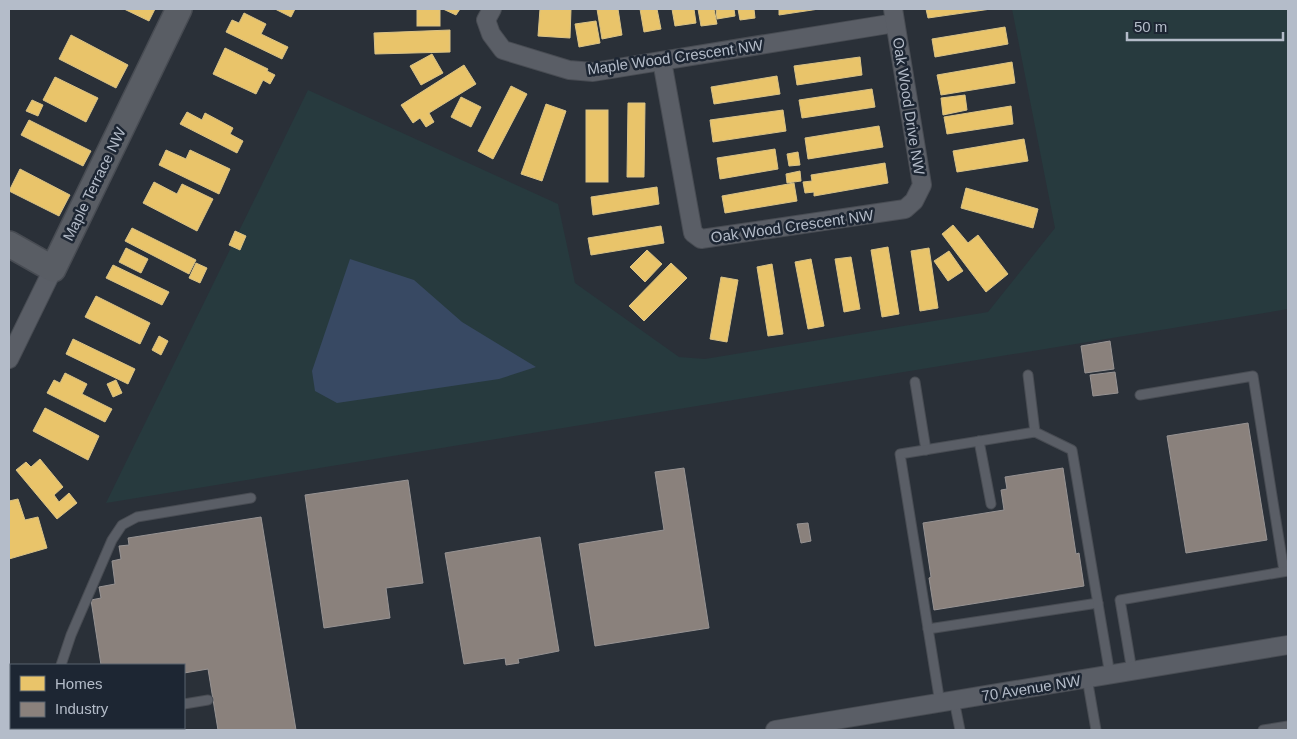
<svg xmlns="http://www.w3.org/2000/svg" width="1297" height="739" font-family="Arial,sans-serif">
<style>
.green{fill:#273a3e}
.water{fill:#384963}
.homes{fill:#e9c46a;stroke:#d9c286}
.industry{fill:#8a817c;stroke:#979393}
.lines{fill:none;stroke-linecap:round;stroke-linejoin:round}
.lane-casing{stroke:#484c53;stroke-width:11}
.street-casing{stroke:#484c53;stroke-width:20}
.secondary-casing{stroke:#484c53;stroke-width:28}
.lane{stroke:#5a5e66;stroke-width:9}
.street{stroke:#5a5e66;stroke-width:18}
.secondary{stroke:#595d64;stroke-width:25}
.labels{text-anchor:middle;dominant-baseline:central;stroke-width:5;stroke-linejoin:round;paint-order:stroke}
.street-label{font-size:15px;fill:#b4bcc9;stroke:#1d2633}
</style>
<rect width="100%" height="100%" fill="#2a3038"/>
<polygon class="green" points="1012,9 1288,9 1288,309 106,503 308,90 558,204 575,283 679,357 705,359 988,312 1055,228"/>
<polygon class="water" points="350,259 414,280 462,322 536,367 499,379 337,403 315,391 312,371"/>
<g class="homes">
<polygon points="124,9 155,9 149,21"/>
<polygon points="275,9 295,9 291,17"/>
<rect x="417" y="9" width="23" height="17"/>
<polygon points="443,9 460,9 456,15"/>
<polygon points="540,9 571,9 570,38 538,36"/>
<polygon points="597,9 618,9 622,35 602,39"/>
<polygon points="640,9 657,9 661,29 644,32"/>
<polygon points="672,9 694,9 696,23 675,26"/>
<polygon points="698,9 714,9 717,24 701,26"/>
<polygon points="716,9 734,9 735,16 717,19"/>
<polygon points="738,9 754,9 755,18 740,20"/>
<polygon points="779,9 819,9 779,15"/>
<polygon points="926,9 991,9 928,18"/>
<polygon points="244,13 266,24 261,34 288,47 282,59 226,32 232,20 239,23"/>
<polygon points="596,21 600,43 579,47 575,24"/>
<polygon points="1005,27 1008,44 935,57 932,39"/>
<polygon points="450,30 450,52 375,54 374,33"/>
<polygon points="71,35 128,65 116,88 59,59"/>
<polygon points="225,48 268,69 267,71 275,75 270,84 263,80 256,94 213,74"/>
<polygon points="432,54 443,73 421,85 410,66"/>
<polygon points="860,57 862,75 797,85 794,66"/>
<polygon points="1012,62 1015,83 941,95 937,75"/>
<polygon points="464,65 476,84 429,113 434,122 426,127 420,118 413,123 401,105"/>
<polygon points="777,76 780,94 714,104 711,87"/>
<polygon points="55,77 98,98 86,122 43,100"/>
<polygon points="511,86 527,94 493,159 478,151"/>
<polygon points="872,89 875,107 802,118 799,100"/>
<polygon points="965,95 967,110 943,115 941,98"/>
<polygon points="461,97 481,107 471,127 451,117"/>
<polygon points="32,100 43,105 38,116 26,111"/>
<polygon points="628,103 645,103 644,177 627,177"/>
<polygon points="546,104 566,111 542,181 521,174"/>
<polygon points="1011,106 1013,124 947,134 944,117"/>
<rect x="586" y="110" width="22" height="72"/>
<polygon points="783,110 786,131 713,142 710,120"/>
<polygon points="187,112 202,120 205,113 233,128 230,134 243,141 237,153 180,124"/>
<polygon points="29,120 91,151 83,166 21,135"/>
<polygon points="879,126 883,147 808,159 805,138"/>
<polygon points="1024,139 1028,161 957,172 953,151"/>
<polygon points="775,149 778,169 720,179 717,158"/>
<polygon points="166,150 186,159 190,150 230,169 219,194 159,165"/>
<polygon points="798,152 800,165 789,166 787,154"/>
<polygon points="885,163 888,183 814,196 814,192 805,193 803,182 812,181 811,175"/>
<polygon points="20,169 70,195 59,216 9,191"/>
<polygon points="800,171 801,181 787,183 786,174"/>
<polygon points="154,182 177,194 182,184 213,199 197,231 143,203"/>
<polygon points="794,183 797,201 725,213 722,196"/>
<polygon points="657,187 659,204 593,215 591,197"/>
<polygon points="966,188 1038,209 1033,228 961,208"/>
<polygon points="953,225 968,243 978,235 1008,274 986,292 942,234"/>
<polygon points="661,226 664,243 591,255 588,238"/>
<polygon points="132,228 196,260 189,274 125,241"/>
<polygon points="235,231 246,236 240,250 229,245"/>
<polygon points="888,247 899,314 882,317 871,250"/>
<polygon points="126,248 148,259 141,273 119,262"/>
<polygon points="929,248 938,308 920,311 911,251"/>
<polygon points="647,250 662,264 645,282 630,267"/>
<polygon points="949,251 963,271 948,281 934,261"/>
<polygon points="851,257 860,309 844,312 835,259"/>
<polygon points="811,259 824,326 808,329 795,262"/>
<polygon points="196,263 207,268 200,283 189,278"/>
<polygon points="671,263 687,278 644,321 629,306"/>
<polygon points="772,264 783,334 768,336 757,267"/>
<polygon points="113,265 169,292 162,305 106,278"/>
<polygon points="721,277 738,280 727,342 710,339"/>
<polygon points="96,296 150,323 140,344 85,317"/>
<polygon points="159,336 168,341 161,355 152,350"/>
<polygon points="73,339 135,369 128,384 66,354"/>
<polygon points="65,373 87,384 82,394 112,409 105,422 47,393 54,380 60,383"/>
<polygon points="116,380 122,393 113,397 107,384"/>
<polygon points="45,408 99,436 88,460 33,431"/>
<polygon points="40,459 63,487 54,495 59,502 69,493 77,503 57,519 16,470 26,462 31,467"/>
<polygon points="18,499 25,520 38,517 47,548 9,559 9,501"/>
</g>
<g class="industry">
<polygon points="1110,341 1114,369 1085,373 1081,346"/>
<polygon points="1115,372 1118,393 1093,396 1090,375"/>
<polygon points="1248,423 1267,540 1186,553 1167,436"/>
<polygon points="684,468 709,628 595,646 579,544 664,530 655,472"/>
<polygon points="1063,468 1076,554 1079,553 1084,586 934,610 929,578 931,577 923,523 1004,510 1001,490 1007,489 1005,477"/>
<polygon points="408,480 423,583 386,588 390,618 324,628 305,495"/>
<polygon points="261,517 296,730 218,730 208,669 184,673 184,665 101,665 91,600 101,598 99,587 115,584 112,561 121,559 119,546 129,545 128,538"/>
<polygon points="808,523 811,541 801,543 797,524"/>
<polygon points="540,537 559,651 518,659 519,663 506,665 505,658 464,664 445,553"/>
</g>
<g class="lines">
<g class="lane-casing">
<g id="lane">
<polyline points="1028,375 1035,432"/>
<polyline points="915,382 926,450"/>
<polyline points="1140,395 1253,376 1284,571"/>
<polyline points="979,441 991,504"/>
<polyline points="928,629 1098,603"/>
<polyline points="61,665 71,635 112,540 122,525 137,517 251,498"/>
<polyline points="1132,671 1120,600 1288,571"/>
<polyline points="1087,678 1096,730"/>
<polyline points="954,700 960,730"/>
<polyline points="940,703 900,454 1035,432 1072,450 1110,675"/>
<polyline points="184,704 208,700"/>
<polyline points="131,728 131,730"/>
<polyline points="40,730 41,728"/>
<polyline points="1263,730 1288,726"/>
</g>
</g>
<g class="street-casing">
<g id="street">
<polyline points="492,9 486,20 491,34 503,50 569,70 593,72 895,23"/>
<polyline points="662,61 693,233 701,239 905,209 914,201 922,185 893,9"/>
<polyline points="9,359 53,269"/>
<polyline points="775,730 1288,645"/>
</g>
</g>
<g class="secondary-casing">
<polyline id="secondary" points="9,244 53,269 179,9"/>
</g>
<use href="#lane" class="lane"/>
<use href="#street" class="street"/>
<use href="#secondary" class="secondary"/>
</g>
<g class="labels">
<g class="street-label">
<text transform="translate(675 57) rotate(-8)">Maple Wood Crescent NW</text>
<text transform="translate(909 106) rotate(81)">Oak Wood Drive NW</text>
<text transform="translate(94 184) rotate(-64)">Maple Terrace NW</text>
<text transform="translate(792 226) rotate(-8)">Oak Wood Crescent NW</text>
<text transform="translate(1031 688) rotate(-9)">70 Avenue NW</text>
</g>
</g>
<rect width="1297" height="739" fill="none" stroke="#b4bcc9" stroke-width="20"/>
<rect x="10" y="664" width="175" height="65" fill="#1d2633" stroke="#59626f"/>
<rect x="20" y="676" width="25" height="15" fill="#e9c46a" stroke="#59626f"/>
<text x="55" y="689" font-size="15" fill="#b4bcc9">Homes</text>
<rect x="20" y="702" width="25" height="15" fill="#8a817c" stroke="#59626f"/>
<text x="55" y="714" font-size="15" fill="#b4bcc9">Industry</text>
<path d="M1127 32v8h156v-8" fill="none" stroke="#b4bcc9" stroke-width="2.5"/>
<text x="1134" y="32" font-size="15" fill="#b4bcc9" stroke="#1d2633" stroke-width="4" paint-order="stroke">50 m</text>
</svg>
